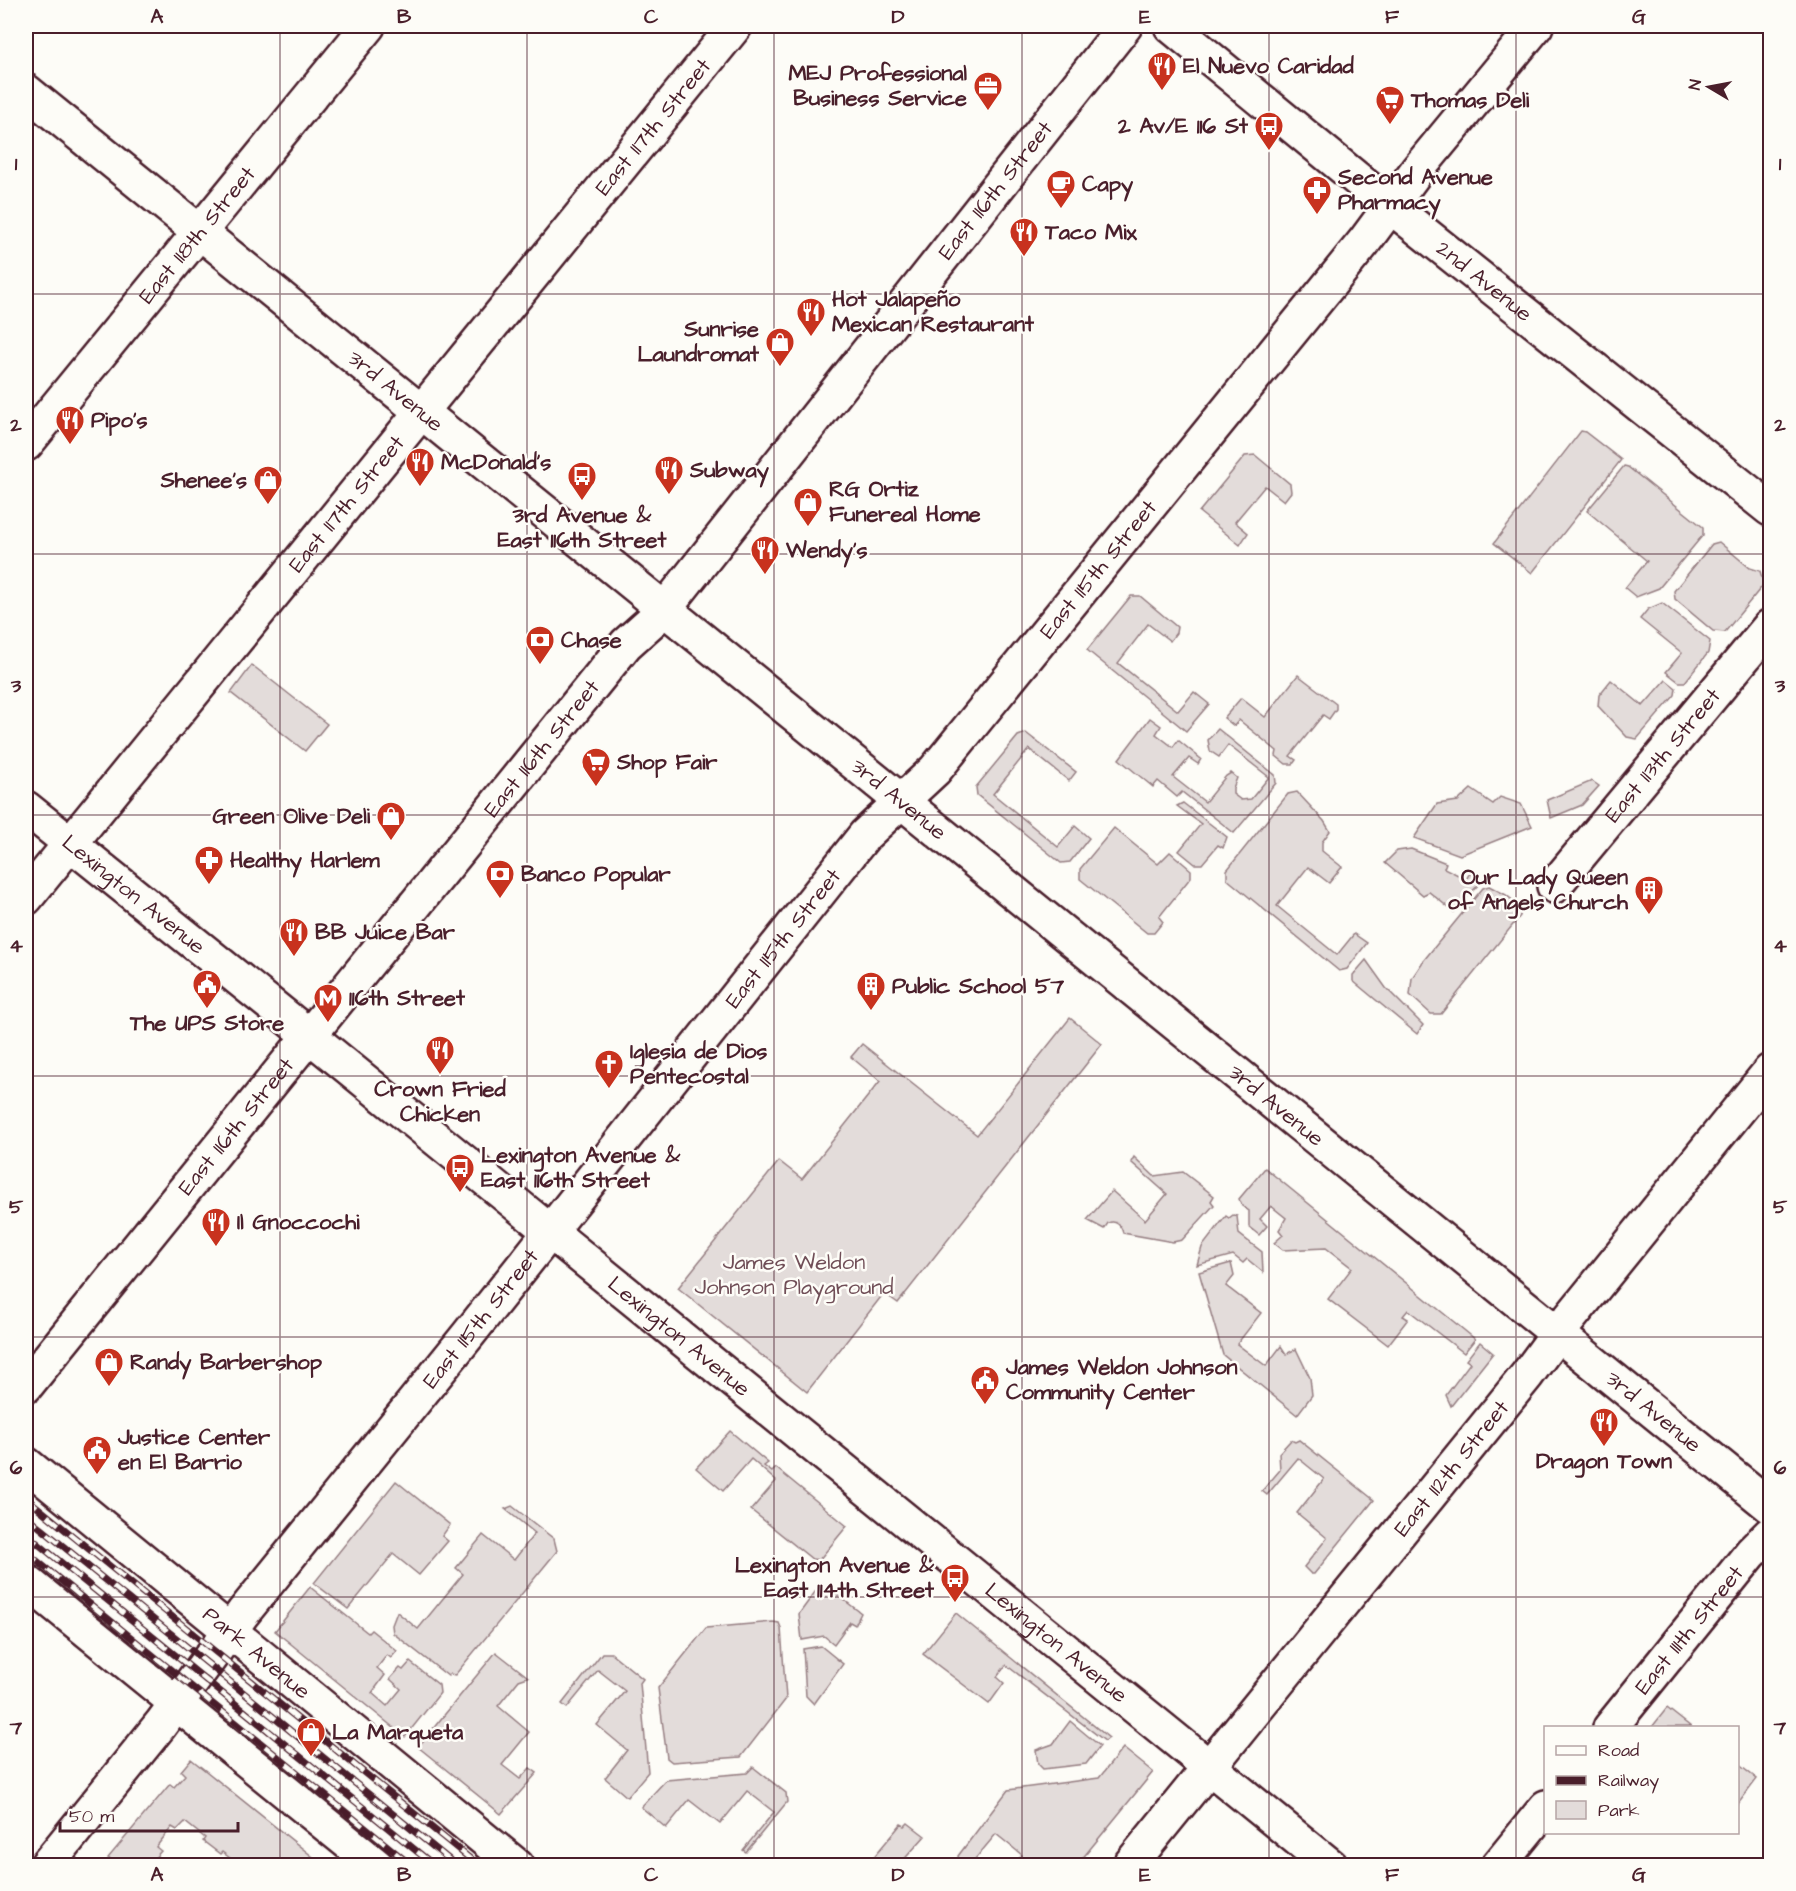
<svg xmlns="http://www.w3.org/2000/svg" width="1796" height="1891" font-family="'Architects Daughter',sans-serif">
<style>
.green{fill:#e3dcda;stroke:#967e82;stroke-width:1.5}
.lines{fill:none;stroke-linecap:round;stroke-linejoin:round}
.minor-casing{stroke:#4a1f2b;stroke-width:38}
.major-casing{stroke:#4a1f2b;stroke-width:38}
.minor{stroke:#fdfcf7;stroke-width:33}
.major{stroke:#fdfcf7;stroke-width:33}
.rail-casing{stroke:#4a1f2b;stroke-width:7}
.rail{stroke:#fdfcf7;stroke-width:4.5;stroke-dasharray:14;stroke-linecap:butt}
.grid{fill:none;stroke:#4a1f2b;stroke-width:1.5;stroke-opacity:0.55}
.labels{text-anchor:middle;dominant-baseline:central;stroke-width:5;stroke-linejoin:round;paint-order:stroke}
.poi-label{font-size:22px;font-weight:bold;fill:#4a1f2b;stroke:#fdfcf7;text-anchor:start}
.street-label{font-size:22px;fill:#4a1f2b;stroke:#fdfcf7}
.park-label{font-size:22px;fill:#704e57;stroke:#fdfcf7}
.neatline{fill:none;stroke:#4a1f2b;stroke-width:2}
.grid-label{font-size:20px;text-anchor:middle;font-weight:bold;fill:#4a1f2b}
</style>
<rect width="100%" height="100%" fill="#fdfcf7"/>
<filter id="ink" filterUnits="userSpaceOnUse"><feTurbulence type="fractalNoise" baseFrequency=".0167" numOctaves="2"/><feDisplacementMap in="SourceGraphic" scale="12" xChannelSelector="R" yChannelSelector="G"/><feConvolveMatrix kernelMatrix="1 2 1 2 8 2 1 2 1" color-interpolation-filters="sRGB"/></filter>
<g filter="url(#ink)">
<g class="green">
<polygon points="1581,431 1585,432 1621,460 1532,573 1494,543"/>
<polygon points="1255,455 1290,484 1291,492 1284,501 1265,486 1235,522 1248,533 1240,545 1199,512 1245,456"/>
<polygon points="1624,466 1628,467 1703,527 1703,535 1659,588 1636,597 1625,588 1647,561 1587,511"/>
<polygon points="1719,542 1750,568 1760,571 1764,584 1725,632 1713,631 1675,599 1674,591 1712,544"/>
<polygon points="1131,596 1140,596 1177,627 1176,633 1170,641 1148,624 1118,663 1178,711 1194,692 1209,704 1186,731 1087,650"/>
<polygon points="1662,603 1710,641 1708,653 1685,682 1679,682 1666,672 1682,653 1640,619 1648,609"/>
<polygon points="252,665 327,724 305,751 231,693"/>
<polygon points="1298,675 1336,704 1336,709 1329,719 1323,715 1290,756 1296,760 1293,764 1286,764 1276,756 1277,751 1239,720 1234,726 1224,718 1241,698 1265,717"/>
<polygon points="1611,680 1643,706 1666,680 1676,688 1675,695 1637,739 1627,737 1598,706 1599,695"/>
<polygon points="1150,718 1161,726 1156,734 1173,747 1178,740 1201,759 1198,764 1189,758 1173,777 1205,802 1226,776 1231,773 1237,778 1233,788 1233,794 1241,800 1251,799 1269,777 1228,745 1219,757 1210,751 1208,740 1218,729 1275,775 1276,783 1234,833 1182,792 1177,797 1158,781 1153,787 1119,759"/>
<polygon points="1026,733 1076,772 1069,781 1029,749 993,794 1058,847 1075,826 1089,838 1070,862 1061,863 977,795 976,787 1018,736"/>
<polygon points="1592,781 1599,786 1582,805 1551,818 1547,800"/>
<polygon points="1471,789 1493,804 1500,797 1521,804 1532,826 1460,855 1414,838 1437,804 1458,801"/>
<polygon points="1297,792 1324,821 1330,831 1322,842 1322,851 1342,867 1329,883 1308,867 1277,906 1337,955 1354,934 1367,943 1347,969 1339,971 1227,879 1227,870 1288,794"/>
<polygon points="1183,803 1227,837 1223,848 1218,845 1202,864 1195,864 1179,851 1201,824 1177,806"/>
<polygon points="1114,828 1158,864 1170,852 1191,870 1191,877 1159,917 1163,922 1154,933 1147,933 1080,879 1080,869"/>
<polygon points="1411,849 1446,863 1444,868 1466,879 1470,873 1479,878 1479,884 1454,912 1429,892 1423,895 1385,863 1397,851"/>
<polygon points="1489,886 1506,895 1520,906 1520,916 1441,1014 1431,1014 1410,995 1412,978 1424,960 1483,888"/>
<polygon points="1366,960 1386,988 1423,1025 1417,1034 1353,981 1353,975"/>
<polygon points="1070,1018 1102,1044 898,1303 884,1293 807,1392 678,1288 779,1161 802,1179 880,1081 851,1057 862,1044 977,1135"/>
<path d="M1134,1157L1154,1176L1183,1172L1214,1196L1211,1201L1214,1205L1182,1240L1173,1242L1123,1233C1121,1225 1116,1220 1108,1223L1104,1229L1087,1220L1112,1191L1145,1220L1167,1194L1131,1162Z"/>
<polygon points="1265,1168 1475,1339 1464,1353 1408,1310 1403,1316 1408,1319 1388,1345 1328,1299 1352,1268 1326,1248 1283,1250 1274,1243 1283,1235 1279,1230 1286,1218 1271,1206 1260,1219 1267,1226 1259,1235 1249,1227 1249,1211 1242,1206 1239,1199"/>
<polygon points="1233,1215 1237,1216 1239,1234 1262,1252 1263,1272 1247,1259 1243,1263 1233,1255 1197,1265 1202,1247 1226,1216 1229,1218"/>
<polygon points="1231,1263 1234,1276 1226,1286 1261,1313 1237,1344 1266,1366 1281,1346 1286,1354 1296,1349 1310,1378 1312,1395 1297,1415 1223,1355 1199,1272"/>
<polygon points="1480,1342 1493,1353 1451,1406 1446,1395 1470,1363 1466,1360"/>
<polygon points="730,1431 768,1463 764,1466 772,1472 776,1468 847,1526 819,1560 812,1559 751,1510 776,1481 751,1459 723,1491 696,1468"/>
<polygon points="1291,1440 1295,1442 1299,1440 1374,1500 1314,1574 1311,1574 1304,1567 1327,1538 1297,1513 1324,1479 1298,1458 1267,1495 1262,1491 1280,1470 1279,1453"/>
<polygon points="396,1481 450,1525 442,1536 448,1541 419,1575 393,1554 348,1609 314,1583"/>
<polygon points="512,1506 554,1539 557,1551 455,1675 450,1674 448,1676 393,1633 392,1625 397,1612 418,1629 463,1574 456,1568 483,1535 514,1560 535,1533 505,1509"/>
<polygon points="310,1587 368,1633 371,1630 397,1651 391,1658 387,1655 377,1668 385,1675 372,1693 387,1706 401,1689 390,1679 400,1668 403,1670 410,1662 439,1685 440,1693 405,1737 275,1631"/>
<polygon points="827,1587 861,1613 855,1625 850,1622 834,1644 824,1636 802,1640 799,1614 818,1588"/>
<polygon points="956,1613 1109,1738 1105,1741 1006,1665 997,1677 1004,1683 989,1704 923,1654"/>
<polygon points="773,1622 779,1623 781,1628 786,1699 741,1757 672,1762 667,1758 658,1688 706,1628"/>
<polygon points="821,1646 843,1664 814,1704 806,1696 803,1649"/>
<polygon points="496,1652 528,1677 519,1680 498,1706 529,1732 502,1765 520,1779 530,1768 537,1773 501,1814 418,1747"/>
<polygon points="602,1653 611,1653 643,1679 640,1683 648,1772 627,1797 605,1778 627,1750 597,1725 625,1691 598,1670 567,1708 562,1704"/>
<polygon points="1667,1708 1691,1727 1652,1727"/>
<polygon points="1070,1721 1100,1746 1086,1764 1043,1769 1038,1764 1036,1750 1053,1744"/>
<polygon points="1123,1748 1153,1772 1077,1865 1014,1865 1022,1855 996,1834 970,1865 960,1865 958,1856 1008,1790 1099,1778"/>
<polygon points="191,1759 323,1865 239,1865 222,1852 220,1854 203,1841 205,1838 185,1822 177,1830 172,1827 156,1847 161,1851 153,1860 159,1865 118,1865 108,1858 170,1784 174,1787 185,1775 181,1771"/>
<polygon points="1738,1764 1757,1779 1738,1804"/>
<polygon points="753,1767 786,1793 787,1802 746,1852 743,1850 774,1812 747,1791 720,1824 689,1800 666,1828 641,1807 666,1780 747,1773"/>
<polygon points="908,1823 925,1836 899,1865 867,1865 901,1824 905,1826"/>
</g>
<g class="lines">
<g class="minor-casing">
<g id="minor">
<path id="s1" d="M26,444L368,26"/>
<path id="s2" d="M1554,886L1770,626"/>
<path id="s3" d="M26,898L735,26"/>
<path id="s4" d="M26,1386L626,644L664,610L1125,26"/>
<path id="s5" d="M1610,1728L1751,1553L1770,1534"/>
<path id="s6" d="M46,1866L161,1724L243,1613L468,1335L865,835L935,770L1364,242L1418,169L1536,26"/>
<path id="s7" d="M1129,1866L1527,1375L1557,1334L1770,1071"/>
<polyline points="1498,1866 1546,1807"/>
</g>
</g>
<g class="major-casing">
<g id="major">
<path id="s8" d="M1171,26L1390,206L1770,509"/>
<path id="s9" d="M26,91L1770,1506"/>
<path id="s10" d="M26,808L275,1008L1331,1866"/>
<path id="s11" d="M26,1464L517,1866"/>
<polyline points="26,1581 377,1866"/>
</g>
</g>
<use href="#minor" class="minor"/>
<use href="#major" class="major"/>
<g class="rail-casing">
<g id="rail">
<polyline points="26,1498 479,1866"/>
<polyline points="26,1516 457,1866"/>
<polyline points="26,1534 435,1866"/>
<polyline points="26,1552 412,1866"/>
</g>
</g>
<use href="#rail" class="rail"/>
</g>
</g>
<path class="grid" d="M280,26V1866M527,26V1866M774,26V1866M1022,26V1866M1269,26V1866M1516,26V1866M26,294H1770M26,554H1770M26,815H1770M26,1076H1770M26,1337H1770M26,1597H1770"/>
<defs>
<g id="restaurant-pin" transform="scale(1.5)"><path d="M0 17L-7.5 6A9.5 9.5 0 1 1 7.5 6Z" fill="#c8321e" stroke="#fdfcf7"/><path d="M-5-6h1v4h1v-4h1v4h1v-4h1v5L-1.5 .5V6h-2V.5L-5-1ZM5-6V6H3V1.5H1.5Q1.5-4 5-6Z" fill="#fff"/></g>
<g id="office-pin" transform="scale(1.5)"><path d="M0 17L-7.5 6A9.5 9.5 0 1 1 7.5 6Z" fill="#c8321e" stroke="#fdfcf7"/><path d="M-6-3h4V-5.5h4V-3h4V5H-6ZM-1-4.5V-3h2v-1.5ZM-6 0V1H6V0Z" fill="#fff"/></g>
<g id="supermarket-pin" transform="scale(1.5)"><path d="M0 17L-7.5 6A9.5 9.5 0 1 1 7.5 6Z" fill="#c8321e" stroke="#fdfcf7"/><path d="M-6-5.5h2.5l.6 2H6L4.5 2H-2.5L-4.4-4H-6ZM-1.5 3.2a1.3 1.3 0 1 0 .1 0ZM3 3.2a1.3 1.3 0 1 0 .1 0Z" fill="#fff"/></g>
<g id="bus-pin" transform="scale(1.5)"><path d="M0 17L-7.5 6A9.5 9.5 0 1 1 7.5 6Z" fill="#c8321e" stroke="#fdfcf7"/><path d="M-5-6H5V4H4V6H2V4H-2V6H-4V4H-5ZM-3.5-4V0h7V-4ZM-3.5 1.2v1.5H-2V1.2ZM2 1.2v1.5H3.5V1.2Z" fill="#fff"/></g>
<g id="cafe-pin" transform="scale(1.5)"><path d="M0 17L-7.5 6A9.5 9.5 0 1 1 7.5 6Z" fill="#c8321e" stroke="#fdfcf7"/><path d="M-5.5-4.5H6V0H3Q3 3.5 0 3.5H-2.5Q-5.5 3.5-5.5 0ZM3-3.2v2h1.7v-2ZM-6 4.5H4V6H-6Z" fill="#fff"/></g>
<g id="pharmacy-pin" transform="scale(1.5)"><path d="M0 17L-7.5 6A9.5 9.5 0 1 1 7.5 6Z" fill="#c8321e" stroke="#fdfcf7"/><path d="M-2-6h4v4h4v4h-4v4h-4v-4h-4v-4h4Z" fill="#fff"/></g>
<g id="shop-pin" transform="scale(1.5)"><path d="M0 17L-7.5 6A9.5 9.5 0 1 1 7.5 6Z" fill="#c8321e" stroke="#fdfcf7"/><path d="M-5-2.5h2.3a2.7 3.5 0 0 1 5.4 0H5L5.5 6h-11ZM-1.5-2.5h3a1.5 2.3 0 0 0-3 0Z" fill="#fff"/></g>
<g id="bank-pin" transform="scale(1.5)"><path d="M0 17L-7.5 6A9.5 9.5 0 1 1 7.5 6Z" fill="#c8321e" stroke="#fdfcf7"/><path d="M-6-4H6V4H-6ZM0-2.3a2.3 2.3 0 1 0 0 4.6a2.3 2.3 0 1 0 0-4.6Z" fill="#fff"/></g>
<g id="building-pin" transform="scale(1.5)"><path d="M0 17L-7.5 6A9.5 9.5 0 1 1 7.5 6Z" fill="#c8321e" stroke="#fdfcf7"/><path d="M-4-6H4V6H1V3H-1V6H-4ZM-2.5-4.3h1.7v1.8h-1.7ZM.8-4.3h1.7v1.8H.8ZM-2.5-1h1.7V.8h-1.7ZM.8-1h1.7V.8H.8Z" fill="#fff"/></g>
<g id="civic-pin" transform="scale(1.5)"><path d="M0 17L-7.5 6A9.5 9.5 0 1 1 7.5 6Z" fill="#c8321e" stroke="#fdfcf7"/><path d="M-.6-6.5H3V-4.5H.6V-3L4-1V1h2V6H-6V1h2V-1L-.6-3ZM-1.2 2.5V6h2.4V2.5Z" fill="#fff"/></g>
<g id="metro-pin" transform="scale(1.5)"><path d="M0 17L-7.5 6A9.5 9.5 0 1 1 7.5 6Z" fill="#c8321e" stroke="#fdfcf7"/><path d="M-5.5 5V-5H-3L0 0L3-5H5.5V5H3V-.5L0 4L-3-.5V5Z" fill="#fff"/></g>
<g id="church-pin" transform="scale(1.5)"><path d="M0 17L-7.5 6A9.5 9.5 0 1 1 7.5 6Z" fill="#c8321e" stroke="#fdfcf7"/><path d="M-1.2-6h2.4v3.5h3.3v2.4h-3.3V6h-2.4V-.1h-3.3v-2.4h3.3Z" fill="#fff"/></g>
</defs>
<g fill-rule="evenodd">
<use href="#restaurant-pin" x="1162" y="66"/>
<use href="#office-pin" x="988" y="86"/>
<use href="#supermarket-pin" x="1390" y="100"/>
<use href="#bus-pin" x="1269" y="126"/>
<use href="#cafe-pin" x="1061" y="184"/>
<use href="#pharmacy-pin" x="1317" y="190"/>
<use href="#restaurant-pin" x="1024" y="232"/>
<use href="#restaurant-pin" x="811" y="312"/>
<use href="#shop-pin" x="780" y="342"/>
<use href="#restaurant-pin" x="70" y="420"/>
<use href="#restaurant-pin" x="420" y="462"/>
<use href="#restaurant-pin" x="669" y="470"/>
<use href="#bus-pin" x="582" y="476"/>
<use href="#shop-pin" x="268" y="480"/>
<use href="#shop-pin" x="808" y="502"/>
<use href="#restaurant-pin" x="765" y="550"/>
<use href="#bank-pin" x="540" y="640"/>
<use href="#supermarket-pin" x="596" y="762"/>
<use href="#shop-pin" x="391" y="816"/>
<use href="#pharmacy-pin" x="209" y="860"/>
<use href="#bank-pin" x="500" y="874"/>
<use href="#building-pin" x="1649" y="890"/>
<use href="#restaurant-pin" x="294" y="932"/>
<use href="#civic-pin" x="207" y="984"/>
<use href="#building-pin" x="871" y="986"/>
<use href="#metro-pin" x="328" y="998"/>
<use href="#restaurant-pin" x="440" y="1050"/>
<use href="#church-pin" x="609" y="1064"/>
<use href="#bus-pin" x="460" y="1168"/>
<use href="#restaurant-pin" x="216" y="1222"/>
<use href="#shop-pin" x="109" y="1362"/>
<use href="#civic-pin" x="985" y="1380"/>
<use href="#restaurant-pin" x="1604" y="1422"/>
<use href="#civic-pin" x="97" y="1450"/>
<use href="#bus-pin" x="955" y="1578"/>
<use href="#shop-pin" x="311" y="1732"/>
</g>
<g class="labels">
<g class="poi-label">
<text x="1183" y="66">El Nuevo Caridad</text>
<text x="967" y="73" text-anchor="end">MEJ Professional<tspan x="967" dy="25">Business Service</tspan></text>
<text x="1411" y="100">Thomas Deli</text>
<text x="1248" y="126" text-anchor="end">2 Av/E 116 St</text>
<text x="1338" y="177">Second Avenue<tspan x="1338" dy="25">Pharmacy</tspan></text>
<text x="1082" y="184">Capy</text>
<text x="1045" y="232">Taco Mix</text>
<text x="832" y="299">Hot Jalapeño<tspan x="832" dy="25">Mexican Restaurant</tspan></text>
<text x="759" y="329" text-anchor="end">Sunrise<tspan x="759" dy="25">Laundromat</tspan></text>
<text x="91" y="420">Pipo's</text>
<text x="441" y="462">McDonald's</text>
<text x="690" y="470">Subway</text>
<text x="247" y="480" text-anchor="end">Shenee's</text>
<text x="829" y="489">RG Ortiz<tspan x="829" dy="25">Funereal Home</tspan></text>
<text x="582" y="515" text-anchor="middle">3rd Avenue &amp;<tspan x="582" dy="25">East 116th Street</tspan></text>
<text x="786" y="550">Wendy's</text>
<text x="561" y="640">Chase</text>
<text x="617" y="762">Shop Fair</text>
<text x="370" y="816" text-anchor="end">Green Olive Deli</text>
<text x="230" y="860">Healthy Harlem</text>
<text x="521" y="874">Banco Popular</text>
<text x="1628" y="877" text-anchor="end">Our Lady Queen<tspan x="1628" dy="25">of Angels Church</tspan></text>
<text x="315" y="932">BB Juice Bar</text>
<text x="892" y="986">Public School 57</text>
<text x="349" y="998">116th Street</text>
<text x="207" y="1023" text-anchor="middle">The UPS Store</text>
<text x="630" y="1051">Iglesia de Dios<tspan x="630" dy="25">Pentecostal</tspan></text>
<text x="440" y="1089" text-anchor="middle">Crown Fried<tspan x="440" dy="25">Chicken</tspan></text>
<text x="481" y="1155">Lexington Avenue &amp;<tspan x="481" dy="25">East 116th Street</tspan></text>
<text x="237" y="1222">Il Gnoccochi</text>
<text x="130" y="1362">Randy Barbershop</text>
<text x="1006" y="1367">James Weldon Johnson<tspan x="1006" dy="25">Community Center</tspan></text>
<text x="118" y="1437">Justice Center<tspan x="118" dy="25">en El Barrio</tspan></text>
<text x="1604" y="1461" text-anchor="middle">Dragon Town</text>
<text x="934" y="1565" text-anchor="end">Lexington Avenue &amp;<tspan x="934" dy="25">East 114th Street</tspan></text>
<text x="332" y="1732">La Marqueta</text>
</g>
<g class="street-label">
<text stroke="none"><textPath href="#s3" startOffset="994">East 117th Street</textPath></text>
<text stroke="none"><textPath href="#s4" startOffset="1540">East 116th Street</textPath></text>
<text stroke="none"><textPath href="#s1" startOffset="270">East 118th Street</textPath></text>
<text stroke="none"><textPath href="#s8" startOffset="404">2nd Avenue</textPath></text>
<text stroke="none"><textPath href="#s9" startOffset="476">3rd Avenue</textPath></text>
<text stroke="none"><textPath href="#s3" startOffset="508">East 117th Street</textPath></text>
<text stroke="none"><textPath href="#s6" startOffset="1671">East 115th Street</textPath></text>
<text stroke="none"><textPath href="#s4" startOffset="820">East 116th Street</textPath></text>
<text stroke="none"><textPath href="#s2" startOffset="170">East 113th Street</textPath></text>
<text stroke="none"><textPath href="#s9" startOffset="1124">3rd Avenue</textPath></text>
<text stroke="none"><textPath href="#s10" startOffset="138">Lexington Avenue</textPath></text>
<text stroke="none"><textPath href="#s6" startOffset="1185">East 115th Street</textPath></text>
<text stroke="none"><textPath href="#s9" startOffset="1610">3rd Avenue</textPath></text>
<text stroke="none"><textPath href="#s4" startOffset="334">East 116th Street</textPath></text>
<text stroke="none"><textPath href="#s6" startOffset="699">East 115th Street</textPath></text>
<text stroke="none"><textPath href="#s10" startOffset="840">Lexington Avenue</textPath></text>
<text stroke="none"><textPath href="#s9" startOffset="2096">3rd Avenue</textPath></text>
<text stroke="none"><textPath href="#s7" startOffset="512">East 112th Street</textPath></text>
<text stroke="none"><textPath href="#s5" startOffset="126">East 111th Street</textPath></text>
<text stroke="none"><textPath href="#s10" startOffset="1326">Lexington Avenue</textPath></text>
<text stroke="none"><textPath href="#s11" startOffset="298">Park Avenue</textPath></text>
</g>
<g class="park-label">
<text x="794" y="1262">James Weldon<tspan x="794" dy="25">Johnson Playground</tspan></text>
</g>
</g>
<rect width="1796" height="1891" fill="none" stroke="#fdfcf7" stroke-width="66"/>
<rect x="1544" y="1726" width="195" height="108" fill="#fdfcf7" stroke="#b5a4a5" stroke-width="1.5"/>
<rect x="1556" y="1746" width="30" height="9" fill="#fdfcf7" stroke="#b5a4a5" stroke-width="1.5"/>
<text x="1598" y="1756" font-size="18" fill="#4a1f2b">Road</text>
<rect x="1556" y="1776" width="30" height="9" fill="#4a1f2b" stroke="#b5a4a5" stroke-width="1.5"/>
<text x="1598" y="1786" font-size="18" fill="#4a1f2b">Railway</text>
<rect x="1556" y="1801" width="30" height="18" fill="#e3dcda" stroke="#b5a4a5" stroke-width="1.5"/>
<text x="1598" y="1816" font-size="18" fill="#4a1f2b">Park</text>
<g transform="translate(1709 87) rotate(280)" stroke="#fdfcf7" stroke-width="4.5" paint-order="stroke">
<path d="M0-4.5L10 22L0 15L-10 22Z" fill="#4a1f2b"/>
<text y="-9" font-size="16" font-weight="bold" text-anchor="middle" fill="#4a1f2b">N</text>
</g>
<path d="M60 1822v9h178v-9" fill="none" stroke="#4a1f2b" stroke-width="3"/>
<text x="69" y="1822" font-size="18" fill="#4a1f2b" stroke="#fdfcf7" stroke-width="4.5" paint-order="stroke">50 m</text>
<rect x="33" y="33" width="1730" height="1825" class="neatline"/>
<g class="grid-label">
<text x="157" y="23">A</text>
<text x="404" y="23">B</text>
<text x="651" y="23">C</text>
<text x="898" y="23">D</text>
<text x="1145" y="23">E</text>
<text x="1392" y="23">F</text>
<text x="1639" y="23">G</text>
<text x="16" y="170">1</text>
<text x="1780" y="170">1</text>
<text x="16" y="431">2</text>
<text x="1780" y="431">2</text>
<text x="16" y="692">3</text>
<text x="1780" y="692">3</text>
<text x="16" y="952">4</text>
<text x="1780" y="952">4</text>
<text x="16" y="1213">5</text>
<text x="1780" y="1213">5</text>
<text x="16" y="1474">6</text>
<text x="1780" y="1474">6</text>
<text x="16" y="1734">7</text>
<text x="1780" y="1734">7</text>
<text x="157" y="1881">A</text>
<text x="404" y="1881">B</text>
<text x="651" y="1881">C</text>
<text x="898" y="1881">D</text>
<text x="1145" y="1881">E</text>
<text x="1392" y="1881">F</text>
<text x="1639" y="1881">G</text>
</g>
</svg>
